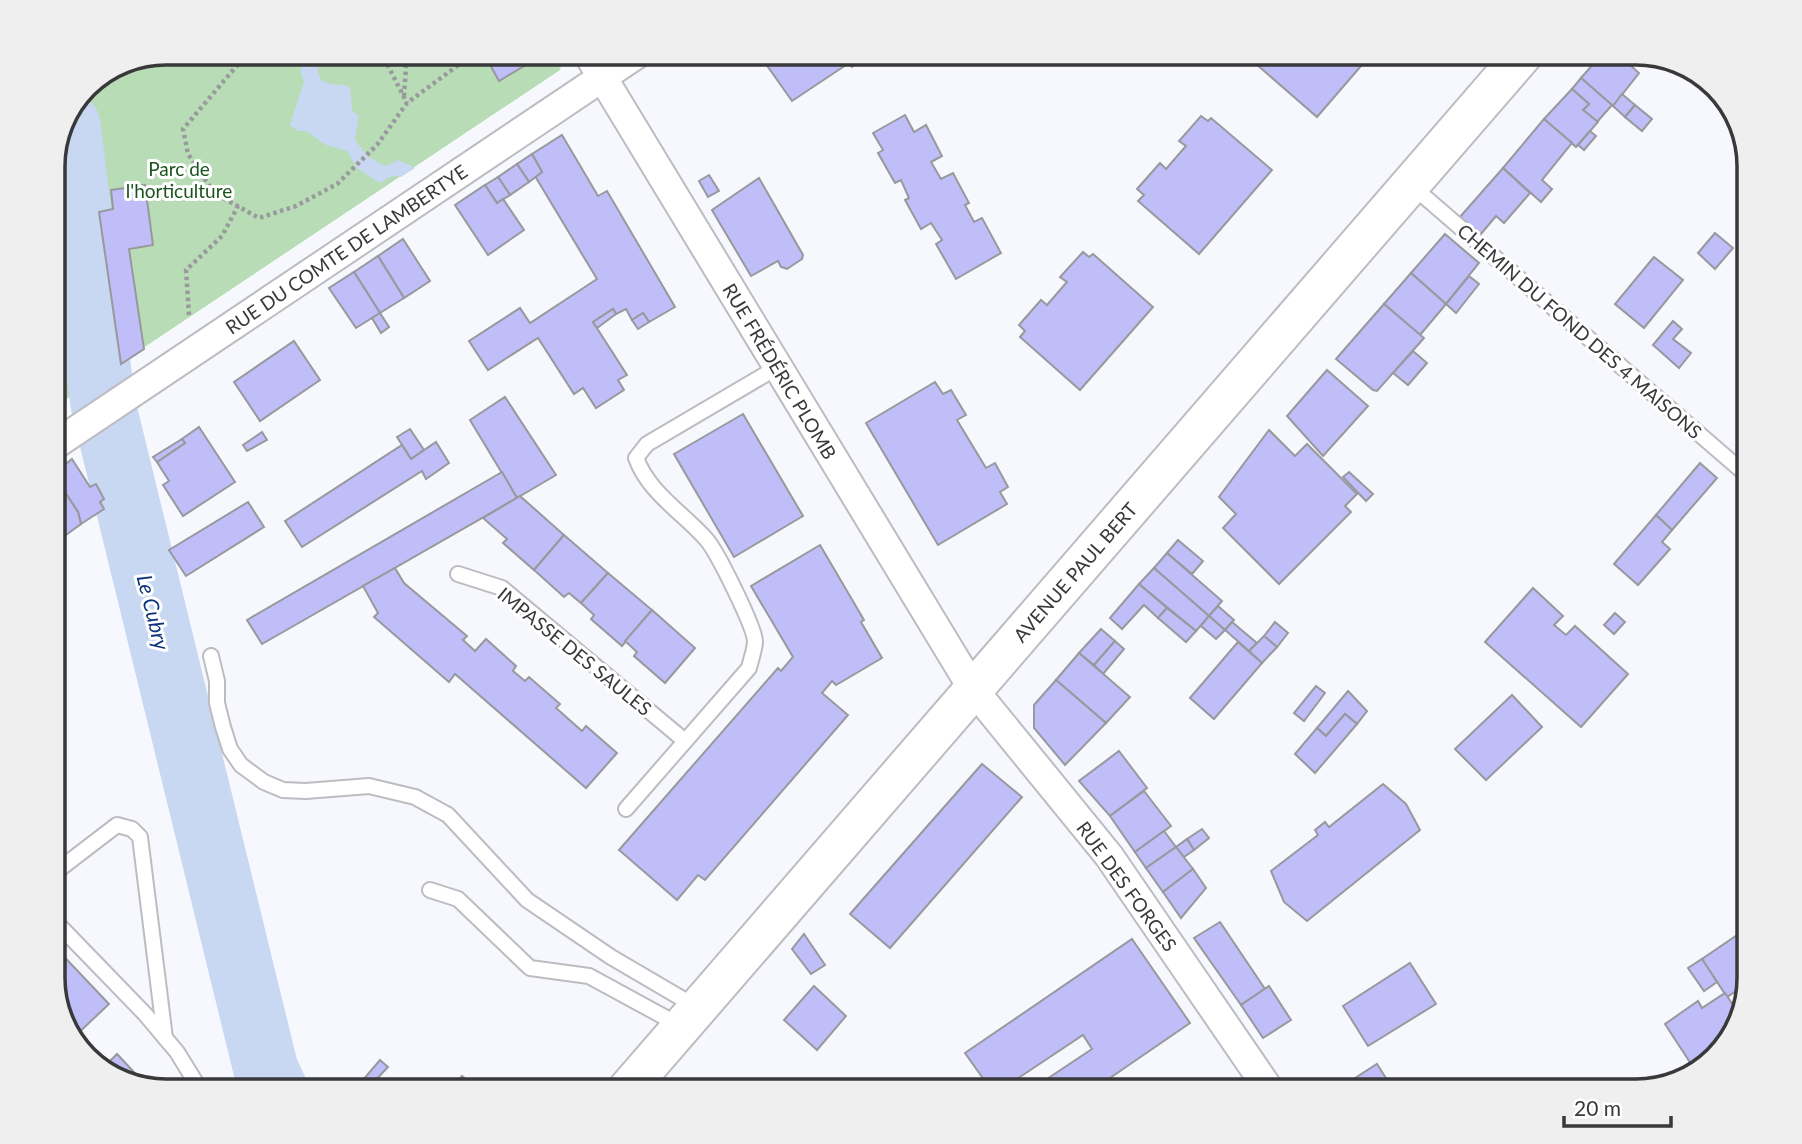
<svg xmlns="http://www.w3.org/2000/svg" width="1802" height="1144" font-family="Lato,sans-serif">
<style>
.green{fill:#b7dcb6}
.water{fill:#c8d7f2}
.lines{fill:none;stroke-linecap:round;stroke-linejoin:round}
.river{stroke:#c8d7f2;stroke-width:65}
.building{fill:#bfbef8;stroke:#98989d;stroke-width:2}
.service-casing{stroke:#bcbcc2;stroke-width:18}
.minor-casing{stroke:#bcbcc2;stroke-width:32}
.secondary-casing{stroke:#bcbcc2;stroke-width:42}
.path{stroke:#9a9a9e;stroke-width:4.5;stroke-dasharray:3.5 3.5;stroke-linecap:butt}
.service{stroke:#fff;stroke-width:14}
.minor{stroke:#fff;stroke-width:28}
.secondary{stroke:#fff;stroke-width:38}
.labels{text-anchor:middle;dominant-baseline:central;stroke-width:6;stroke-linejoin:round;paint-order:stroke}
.park-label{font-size:19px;fill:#1a541d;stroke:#fff}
.street-label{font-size:19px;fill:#39393b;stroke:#fff}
.water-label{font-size:21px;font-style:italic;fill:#0b327a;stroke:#fff}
.rim{fill:none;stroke:#39393b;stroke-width:3.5}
</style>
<rect width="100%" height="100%" fill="#f7f8fd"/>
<polygon class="green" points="166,53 557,53 562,61 560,70 56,406 53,401 53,159 86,86"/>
<path class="water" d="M307,53H318V72L321,80C331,86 340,83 350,87L352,110L359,116L355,140L367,156L385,166L399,160L415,168L401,177L395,175L379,183L357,168L347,151L326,145L306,131H298L290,125L304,82L300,70L305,63Z"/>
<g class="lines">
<polyline class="river" points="68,125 103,404 266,1070 276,1091"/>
</g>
<g class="building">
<polygon points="483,52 532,52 536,59 499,81"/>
<polygon points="768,52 874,52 852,67 849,63 792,101 761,57"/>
<polygon points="1373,52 1317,117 1256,64 1261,58 1254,53"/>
<polygon points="1617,53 1639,73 1613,106 1581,78 1602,54"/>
<polygon points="1581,78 1612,105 1597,122 1583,110 1589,104 1572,89"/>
<polygon points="1572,89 1589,104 1583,110 1598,122 1576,147 1544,119"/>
<polygon points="1622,94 1635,105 1625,117 1613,106"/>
<polygon points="1635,105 1652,119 1642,131 1625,117"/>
<polygon points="905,115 914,132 926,125 942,156 931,162 941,179 953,173 969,203 965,205 974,222 982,218 1001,253 956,279 936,244 942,240 931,223 921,229 905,200 909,198 901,180 895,183 878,153 883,150 873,133"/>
<polygon points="1201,116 1208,121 1211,118 1272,170 1199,254 1138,201 1144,195 1137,189 1160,163 1166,169 1186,146 1179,141"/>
<polygon points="1544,119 1572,143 1542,180 1552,189 1541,202 1503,168"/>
<polygon points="1590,131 1596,136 1584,150 1578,145"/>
<polygon points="562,135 598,196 607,191 675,307 649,322 643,313 632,320 626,309 616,314 613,309 593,322 627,375 618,380 624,390 596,408 583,388 574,394 538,338 488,370 469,341 520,308 530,323 597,279 535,176 542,172 532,154"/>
<polygon points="532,154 542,172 529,182 517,164"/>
<polygon points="517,164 529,182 510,195 498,177"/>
<polygon points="1503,168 1530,193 1504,223 1496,216 1481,234 1460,217"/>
<polygon points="709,175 719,191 708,197 699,181"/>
<polygon points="498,177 510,195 497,203 485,185"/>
<polygon points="759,178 803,255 802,259 787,269 781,267 778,261 751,276 712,210"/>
<polygon points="145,185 153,245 129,249 144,349 121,364 99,212 113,209 111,190"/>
<polygon points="485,185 497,203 503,199 524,230 488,255 455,205"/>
<polygon points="1715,233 1733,248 1715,269 1698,253"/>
<polygon points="1445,234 1479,263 1446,304 1411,273"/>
<polygon points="403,239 430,281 404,298 378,256"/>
<polygon points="1083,252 1089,257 1093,254 1153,307 1080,390 1020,337 1025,331 1019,325 1041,300 1047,305 1067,282 1060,277"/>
<polygon points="378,256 404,298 380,313 354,272"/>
<polygon points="1654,257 1683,280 1644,328 1615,304"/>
<polygon points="354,272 380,313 356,328 329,288"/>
<polygon points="1411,273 1446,304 1420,335 1384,304"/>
<polygon points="1469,276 1479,284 1456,313 1446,304"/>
<polygon points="1384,304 1424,338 1377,391 1373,390 1336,359"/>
<polygon points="613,309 616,314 597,328 593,322"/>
<polygon points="380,313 389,327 381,333 372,318"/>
<polygon points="643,313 649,322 638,329 632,320"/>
<polygon points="1673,321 1682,329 1673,339 1691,353 1679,368 1653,345"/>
<polygon points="294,341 320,380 260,421 234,382"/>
<polygon points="1413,351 1427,363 1408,385 1393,373"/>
<polygon points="1327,370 1368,406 1323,456 1287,416"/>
<polygon points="935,382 943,394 951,390 966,415 957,420 986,468 995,463 1008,487 1000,492 1007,504 938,545 866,423"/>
<polygon points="505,397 556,475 517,498 470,420"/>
<polygon points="743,414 803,516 734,557 674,454"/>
<polygon points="199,427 235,482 183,516 163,485 169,481 157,462 185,443 182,439"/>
<polygon points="410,429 424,450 411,459 397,437"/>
<polygon points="1269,430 1295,456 1307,444 1357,494 1345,506 1351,512 1279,584 1223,528 1236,514 1219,497"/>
<polygon points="262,432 267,440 247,451 243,445"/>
<polygon points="182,439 185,443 157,462 153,457"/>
<polygon points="436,442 449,463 426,479 422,471 302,547 285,521 402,445 411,459"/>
<polygon points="72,459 90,487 96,484 104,499 100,502 104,509 81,524 78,512 53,474"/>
<polygon points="1700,463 1717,478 1672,530 1656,515"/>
<polygon points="502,472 517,498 262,644 247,620"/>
<polygon points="1349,472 1373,494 1366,501 1343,477"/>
<polygon points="53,474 78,512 81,524 63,537 53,521"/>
<polygon points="520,496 564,535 534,570 503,543 507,539 483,518"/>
<polygon points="248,502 264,527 186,576 169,550"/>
<polygon points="1656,515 1672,530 1662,542 1670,549 1638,585 1614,564"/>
<polygon points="564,535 608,573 581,603 569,593 564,597 534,570"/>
<polygon points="1178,540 1203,561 1192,574 1167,553"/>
<polygon points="820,545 864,620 861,622 882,658 836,685 832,681 822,693 848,715 705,880 698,875 677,900 619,850 778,668 781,671 793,657 751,586"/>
<polygon points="1167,553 1222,601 1209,616 1154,568"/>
<polygon points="395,568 404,583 467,636 463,640 475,651 486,639 516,666 513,671 525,681 529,677 560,704 556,708 582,731 586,726 617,753 586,788 455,674 449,682 374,617 378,613 363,586"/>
<polygon points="1154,568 1209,616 1196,631 1139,584"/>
<polygon points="608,573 652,610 622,646 591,619 594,615 581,603"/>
<polygon points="1139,584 1167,608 1158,618 1144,605 1122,629 1110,618"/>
<polygon points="1533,588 1563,616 1554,625 1566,635 1575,626 1628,674 1581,727 1485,642"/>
<polygon points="1218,606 1234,620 1225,630 1209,616"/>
<polygon points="1167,608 1196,631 1186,642 1158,618"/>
<polygon points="652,610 695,648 665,683 634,656 637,652 625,641"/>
<polygon points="1615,613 1625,622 1614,634 1604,625"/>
<polygon points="1209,616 1225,630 1216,639 1201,626"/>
<polygon points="1232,622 1257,643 1249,651 1225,630"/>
<polygon points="1275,622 1288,633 1277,647 1264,636"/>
<polygon points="1101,629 1115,641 1094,665 1079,653"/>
<polygon points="1264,636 1277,647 1262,663 1249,651"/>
<polygon points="1115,641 1124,649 1103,674 1094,665"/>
<polygon points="1238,642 1262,663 1214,719 1190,698"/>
<polygon points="1079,653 1130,697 1106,723 1056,680"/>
<polygon points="1056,680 1106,723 1065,765 1034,728 1034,705"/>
<polygon points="1316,686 1325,693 1304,721 1294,713"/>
<polygon points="1348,691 1367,711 1357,724 1345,714 1326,736 1317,728"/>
<polygon points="1512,695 1542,727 1486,780 1455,749"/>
<polygon points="1345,714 1357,724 1315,773 1295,754 1317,728 1326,736"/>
<polygon points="1119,751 1147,788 1110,816 1079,781"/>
<polygon points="982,764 1022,797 890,948 850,914"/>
<polygon points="1383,784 1406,804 1420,830 1307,921 1284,902 1271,871 1318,835 1315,830 1325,822 1329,827"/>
<polygon points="1144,791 1171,826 1135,852 1110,816"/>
<polygon points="1202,829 1209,838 1194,850 1187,839"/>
<polygon points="1164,831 1176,847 1146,868 1135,852"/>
<polygon points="1187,839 1194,850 1184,857 1176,847"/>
<polygon points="1176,847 1193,869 1163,892 1146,868"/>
<polygon points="1193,869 1206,888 1181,918 1163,892"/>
<polygon points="1220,922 1265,989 1241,1005 1194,938"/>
<polygon points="1749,927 1748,983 1727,997 1702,959"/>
<polygon points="804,934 825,965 811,974 792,949"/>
<polygon points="1132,939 1190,1023 1091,1091 1051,1091 1044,1081 1092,1049 1083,1035 999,1091 992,1091 965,1053"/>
<polygon points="53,945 109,1004 72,1039 68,1034 53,985"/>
<polygon points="1702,959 1717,982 1704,991 1688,968"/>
<polygon points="1410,963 1436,1004 1368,1046 1343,1006"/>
<polygon points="814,986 846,1016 817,1050 784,1020"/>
<polygon points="1269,986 1291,1020 1263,1038 1241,1005"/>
<polygon points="1725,993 1739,1014 1733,1032 1724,1039 1727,1044 1695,1070 1665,1024 1698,1001 1702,1008"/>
<polygon points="117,1054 147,1086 103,1073 101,1070"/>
<polygon points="380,1060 388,1067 370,1086 363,1080"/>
<polygon points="1691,1063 1697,1072 1692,1076 1657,1086"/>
<polygon points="1377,1064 1393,1089 1389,1091 1335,1091"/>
<polygon points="462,1076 480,1091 449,1091"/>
<polygon points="363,1080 370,1086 377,1091 352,1091"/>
</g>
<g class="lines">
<g class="service-casing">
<g id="service">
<polyline points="1411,185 1749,477"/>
<polyline points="458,574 502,588 685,741"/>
<polyline points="211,656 217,681 217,703 223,727 230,749 241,765 264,782 283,790 306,791 369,786 415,797 448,815 527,900 611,957 698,1008"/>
<path d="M626,809L749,668C751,659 755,649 755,641C754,626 717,551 706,539C682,512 649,493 636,458L647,444L778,367"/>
<polyline points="53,874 117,825 132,829 140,837 165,1038"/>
<polyline points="430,890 458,899 530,968 589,976 679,1025"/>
<polyline points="53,919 145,1014 177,1052 201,1091"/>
</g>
</g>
<g class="minor-casing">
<g id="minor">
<polyline points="587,52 973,689 1109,856 1270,1091"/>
<polyline points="53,446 640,52"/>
</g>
</g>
<g class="secondary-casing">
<polyline id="secondary" points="626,1091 1525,52"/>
</g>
<g class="path">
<polyline points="221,52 240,62 243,52"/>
<polyline points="263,52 240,62 183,129 188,154 214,193 259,218 296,206 337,184 377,145 407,103 476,52"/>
<polyline points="381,52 407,103"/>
<polyline points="454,52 466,59"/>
<polyline points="404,96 407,52"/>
<polyline points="189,315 186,270 222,236 238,206"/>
</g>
<use href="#service" class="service"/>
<use href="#minor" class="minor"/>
<use href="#secondary" class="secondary"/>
</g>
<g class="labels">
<g class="park-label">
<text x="179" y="168">Parc de<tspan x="179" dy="22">l'horticulture</tspan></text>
</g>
<g class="street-label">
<text transform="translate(346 249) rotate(-34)">RUE DU COMTE DE LAMBERTYE</text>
<text transform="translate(1580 331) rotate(41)">CHEMIN DU FOND DES 4 MAISONS</text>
<text transform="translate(780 371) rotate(59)">RUE FRÉDÉRIC PLOMB</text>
<text transform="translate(1075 572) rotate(-49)">AVENUE PAUL BERT</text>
<text transform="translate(575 651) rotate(39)">IMPASSE DES SAULES</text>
<text transform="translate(1127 886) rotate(54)">RUE DES FORGES</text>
</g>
<g class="water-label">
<text transform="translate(154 612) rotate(76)">Le Cubry</text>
</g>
</g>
<path d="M0 0H1802V1144H0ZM166 65H1636A101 101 0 0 1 1737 166V978A101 101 0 0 1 1636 1079H166A101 101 0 0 1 65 978V166A101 101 0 0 1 166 65Z" fill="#efefef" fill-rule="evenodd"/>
<path class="rim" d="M166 65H1636A101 101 0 0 1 1737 166V978A101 101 0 0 1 1636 1079H166A101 101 0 0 1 65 978V166A101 101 0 0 1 166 65Z"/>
<path d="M1564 1116v10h107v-10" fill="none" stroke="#39393b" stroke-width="3.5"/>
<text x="1574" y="1116" font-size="21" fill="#39393b" stroke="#ffffff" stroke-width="5" paint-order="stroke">20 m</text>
</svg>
